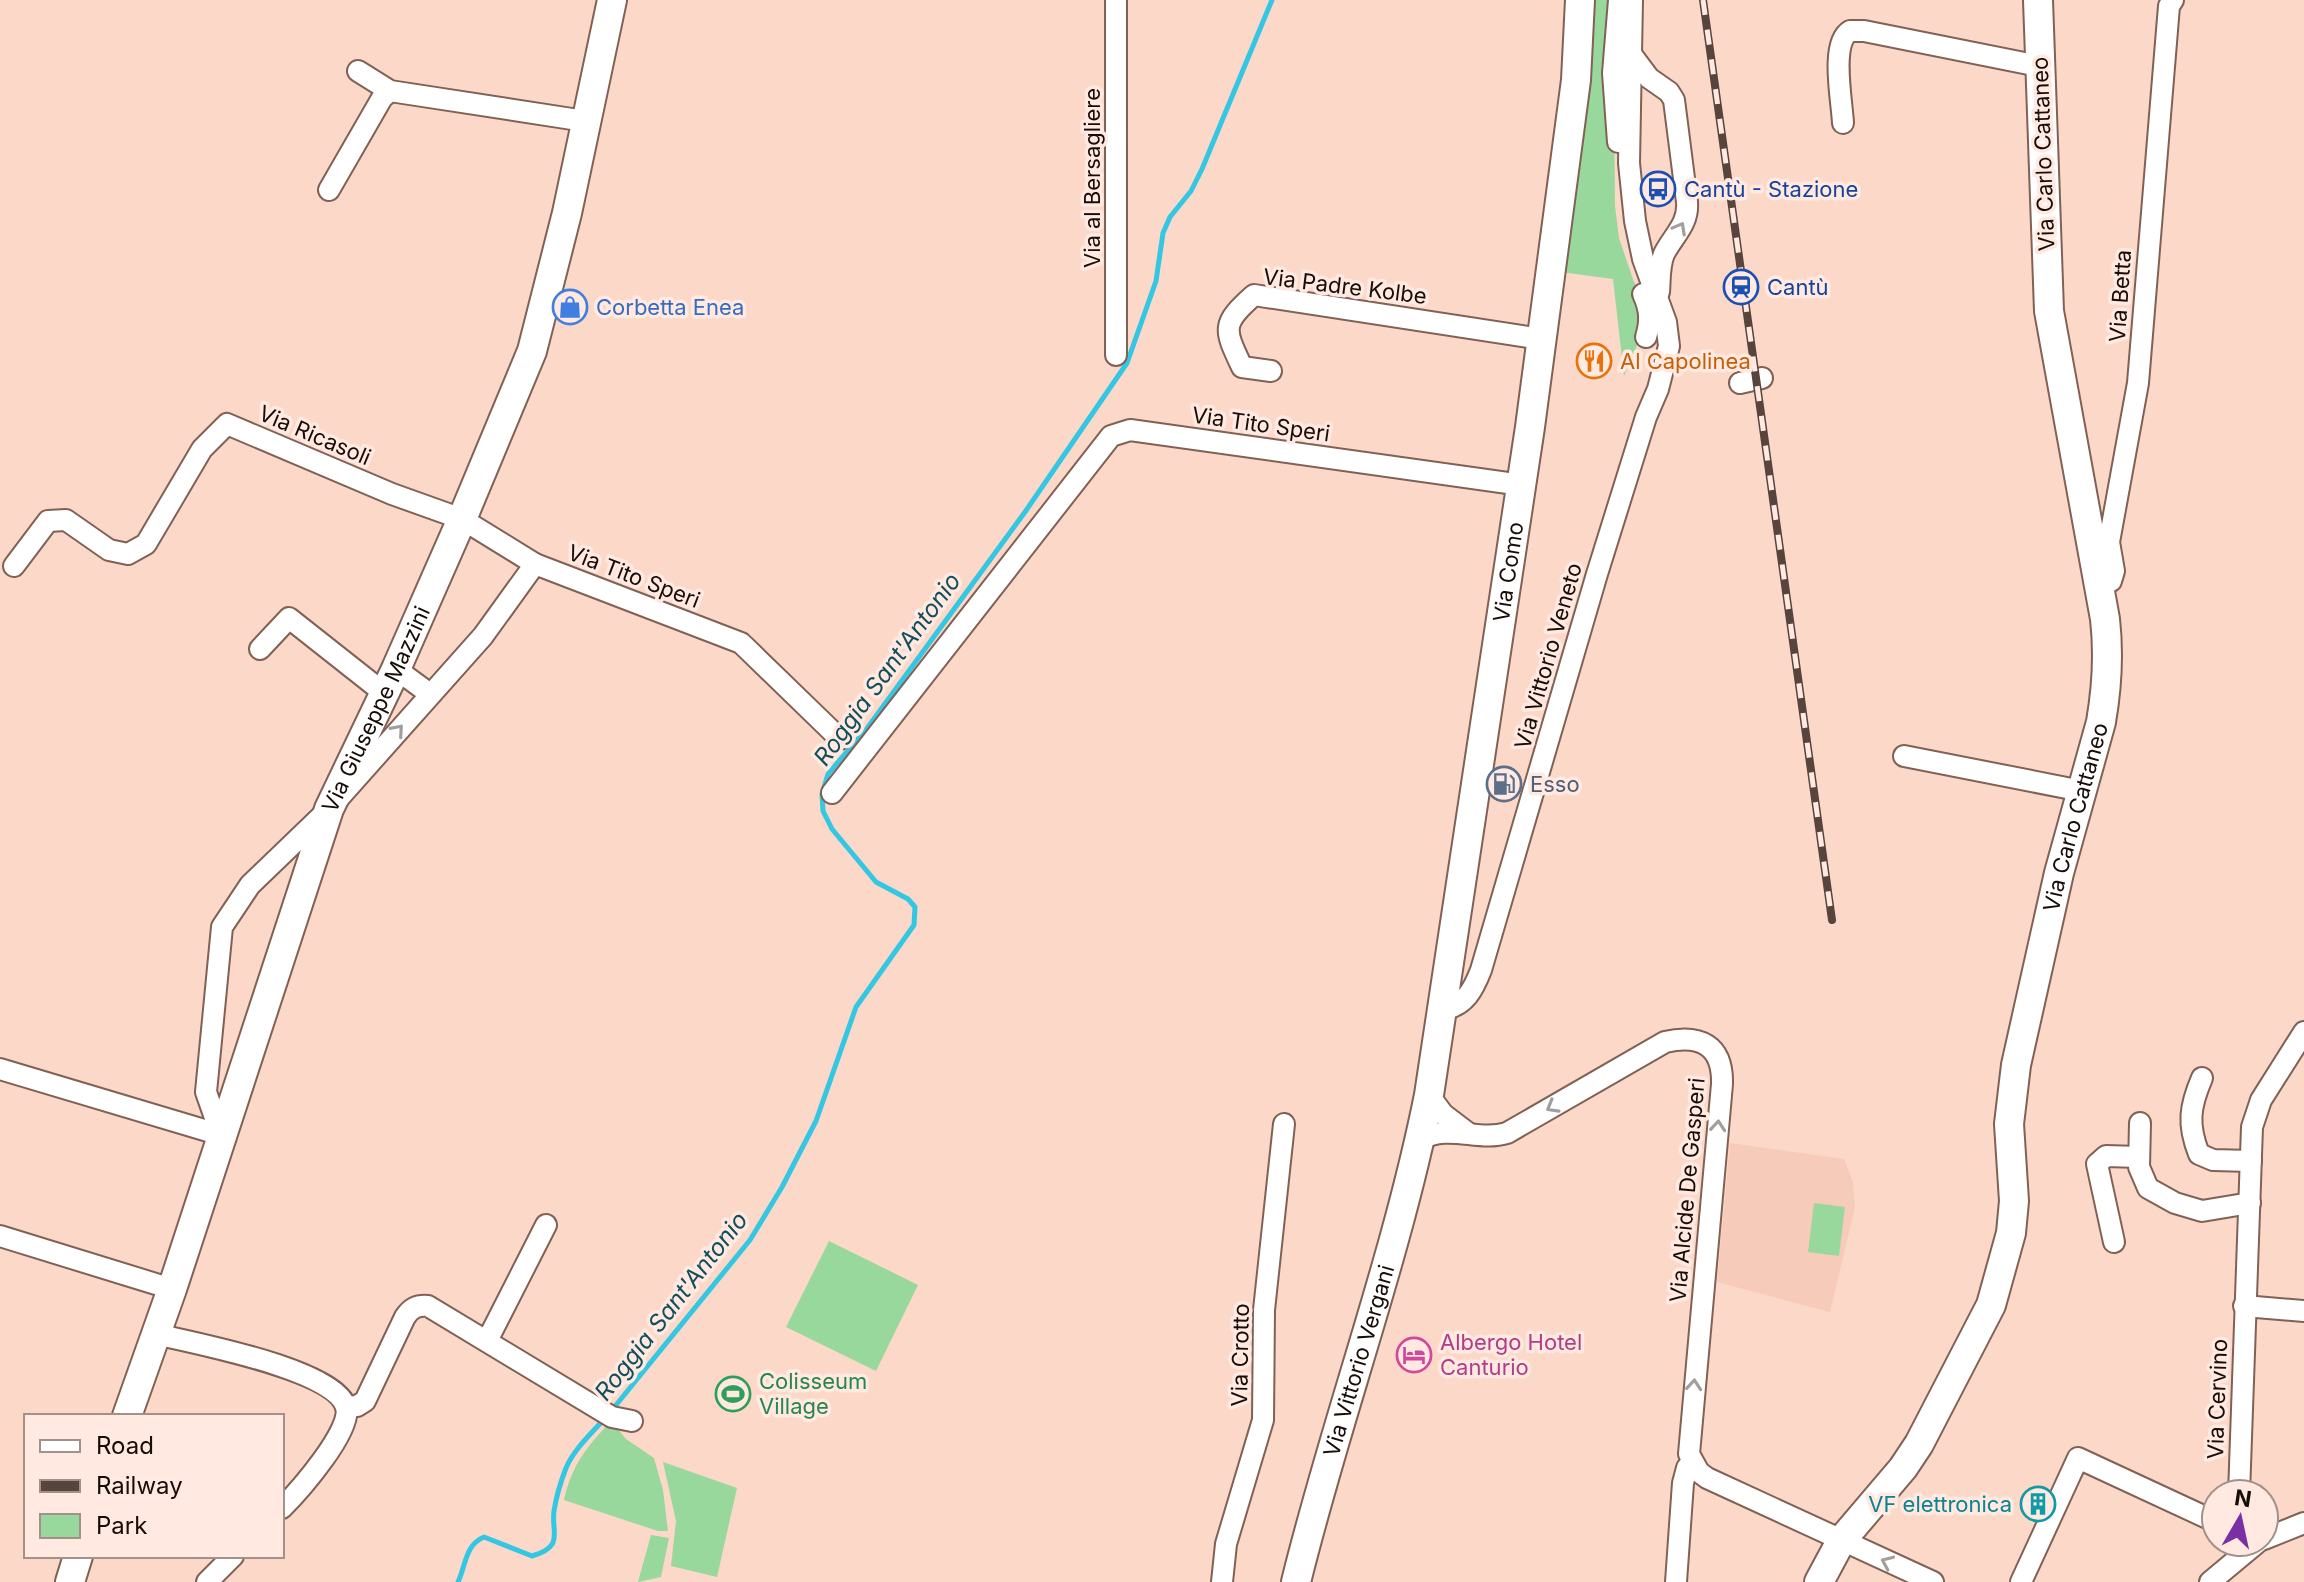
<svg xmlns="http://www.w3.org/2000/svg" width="2304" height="1582" font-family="Inter,sans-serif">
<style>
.built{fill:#f6cbb9}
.green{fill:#98d89d}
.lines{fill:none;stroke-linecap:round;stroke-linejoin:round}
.stream{stroke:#34c7e3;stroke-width:5}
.street-casing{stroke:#806155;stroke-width:24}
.secondary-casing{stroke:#806155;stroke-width:32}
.street{stroke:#fff;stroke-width:20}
.secondary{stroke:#fff;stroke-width:28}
.rail-casing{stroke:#56443d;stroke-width:8}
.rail{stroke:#ffe9e0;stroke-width:5;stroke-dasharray:15;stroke-linecap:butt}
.oneway{stroke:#a29e9c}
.labels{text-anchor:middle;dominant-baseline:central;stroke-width:7;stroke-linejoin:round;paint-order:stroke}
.street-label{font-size:22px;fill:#170c07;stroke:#ffe9e0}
.transit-label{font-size:22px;fill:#164399;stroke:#ffe9e0;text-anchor:start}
.shop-label{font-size:22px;fill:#366cbe;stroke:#ffe9e0;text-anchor:start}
.food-label{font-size:22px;fill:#c56008;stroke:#ffe9e0;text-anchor:start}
.service-label{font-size:22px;fill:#4e5e75;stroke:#ffe9e0;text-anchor:start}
.hotel-label{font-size:22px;fill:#b23c85;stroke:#ffe9e0;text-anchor:start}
.leisure-label{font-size:22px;fill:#27864d;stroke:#ffe9e0;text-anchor:start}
.culture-label{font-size:22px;fill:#0d838f;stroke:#ffe9e0;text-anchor:end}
.water-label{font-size:24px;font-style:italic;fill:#134f5b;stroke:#ffe9e0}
</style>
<rect width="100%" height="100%" fill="#fcd8c9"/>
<polygon class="built" points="1730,1143 1844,1159 1853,1182 1855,1207 1830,1312 1717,1282"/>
<g class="green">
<polygon points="1590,0 1613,0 1615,206 1619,238 1634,282 1641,295 1644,329 1624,376 1613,279 1561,272"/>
<polygon points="1814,1203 1845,1207 1839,1256 1808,1252"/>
<polygon points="829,1241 918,1285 876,1371 786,1327"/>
<path d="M611,1421L626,1439L654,1458L663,1490L668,1531H658L564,1500C572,1464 587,1447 611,1421Z"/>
<polygon points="663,1462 737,1488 717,1577 671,1566 676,1521"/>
<polygon points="651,1535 669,1538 661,1577 638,1582"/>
</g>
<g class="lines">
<g class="stream">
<polyline points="612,1410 750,1240 782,1187 816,1121 856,1007 914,925 915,907 908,899 876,882 832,829 823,811 822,794 828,774 868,727 1025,512 1127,363 1156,281 1163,233 1170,217 1191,191 1202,169 1272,0"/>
<path d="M458,1582C466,1565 465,1545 484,1537L532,1556C565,1546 551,1533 554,1511C556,1498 561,1481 566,1468C574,1449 592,1433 605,1418"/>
</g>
<g class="street-casing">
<g id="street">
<path d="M1631,54L1649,78L1669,92L1674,100L1687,202C1689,224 1673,236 1664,254C1659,266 1660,280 1659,292"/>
<polyline points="358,71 390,91 585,121"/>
<path d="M1843,123C1842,101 1830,43 1850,31H1864L2039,66"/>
<polyline points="1618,142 1613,73 1619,0"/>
<polyline points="329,190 382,98 390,91"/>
<path d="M1643,294C1650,309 1651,321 1646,337"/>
<polyline points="1116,355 1116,0"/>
<path d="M1271,371L1242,367C1224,329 1221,324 1254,295L1541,339"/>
<polyline points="1740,383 1762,378"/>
<polyline points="14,566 48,521 66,520 109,550 128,554 146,544 202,449 227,424 392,494 462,519 535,564"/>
<polyline points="2099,585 2111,581 2114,571 2109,542 2138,383 2169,6 2173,0"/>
<polyline points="260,649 289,618 384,693"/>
<polyline points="396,669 430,694"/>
<polyline points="1904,756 2082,791"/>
<polyline points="832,793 1111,436 1130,430 1522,485"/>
<path d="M1443,1009C1465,1007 1474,988 1481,970L1597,574L1646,417L1658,389L1669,346L1666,322L1643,259L1635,221L1629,163L1632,0"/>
<polyline points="0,1069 221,1135"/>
<path d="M2202,1078C2190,1106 2187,1124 2199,1154L2213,1160L2251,1161"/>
<polyline points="1429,1095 1443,1114 1468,1133"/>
<polyline points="2140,1123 2139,1167 2148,1188 2175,1203 2202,1211 2250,1203"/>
<polyline points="221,1135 206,1092 222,927 250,885 329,809 483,636 535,564 741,643 840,739"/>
<path d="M1420,1140C1448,1123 1478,1142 1507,1133L1665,1042C1700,1034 1723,1045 1722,1084L1689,1454L1699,1472L1707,1478L1933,1582"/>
<polyline points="0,1236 172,1289"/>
<polyline points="2114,1242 2097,1164 2106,1156 2139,1157"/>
<polyline points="2244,1306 2304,1311"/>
<path d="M156,1334C193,1343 335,1369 346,1407C353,1430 298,1492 282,1508"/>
<polyline points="487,1341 546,1225"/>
<path d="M346,1407L357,1406L365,1401L405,1317C411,1308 417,1305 428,1306L612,1417L632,1421"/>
<polyline points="2239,1494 2252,1127 2261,1100 2304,1032"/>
<polyline points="2264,1539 2304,1523"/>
<polyline points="207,1582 233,1556"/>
<polyline points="1222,1582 1226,1544 1263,1420 1264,1310 1284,1124"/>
<polyline points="1676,1582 1683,1483 1687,1468 1692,1462"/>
<polyline points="2021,1582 2078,1458 2216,1522"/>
<polyline points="2210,1582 2258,1542"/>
</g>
</g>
<g class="secondary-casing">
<g id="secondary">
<path id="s1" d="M127,1416L172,1289L329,809L396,669L462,519L532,351L567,213L612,0"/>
<polyline points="70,1582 78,1556"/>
<path id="s2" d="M1296,1582C1336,1419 1396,1260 1429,1095L1530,427L1576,80L1580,0"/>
<path id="s3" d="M1819,1582L1841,1541L1903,1468L1919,1444L1991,1305L2011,1233L2014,1201L2009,1124L2016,1065L2059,873L2101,722C2107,687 2109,654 2105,619L2049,311L2038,0"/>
</g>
</g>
<use href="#street" class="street"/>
<use href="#secondary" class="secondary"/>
<g class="rail-casing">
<polyline id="rail" points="1703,0 1832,920"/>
</g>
<use href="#rail" class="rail"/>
</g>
<defs><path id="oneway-chevron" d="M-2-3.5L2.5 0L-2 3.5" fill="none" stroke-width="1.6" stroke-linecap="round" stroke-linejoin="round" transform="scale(2)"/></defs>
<g class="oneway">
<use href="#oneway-chevron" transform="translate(1680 228) rotate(-61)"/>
<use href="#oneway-chevron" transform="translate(398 730) rotate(-49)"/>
<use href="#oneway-chevron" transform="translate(1552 1107) rotate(150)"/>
<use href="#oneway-chevron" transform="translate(1718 1126) rotate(-85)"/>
<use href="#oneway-chevron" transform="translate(1694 1385) rotate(-85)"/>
<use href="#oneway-chevron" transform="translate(1887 1562) rotate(-156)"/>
</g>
<defs>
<g id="bus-ring" transform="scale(1.8)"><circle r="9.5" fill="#ffe9e0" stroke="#1a4fb4" stroke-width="1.5"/><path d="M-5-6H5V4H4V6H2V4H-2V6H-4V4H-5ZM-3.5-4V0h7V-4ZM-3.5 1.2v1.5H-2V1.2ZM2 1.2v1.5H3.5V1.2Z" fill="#1a4fb4"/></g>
<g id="station-ring" transform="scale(1.8)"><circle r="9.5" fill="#ffe9e0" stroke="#1a4fb4" stroke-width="1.5"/><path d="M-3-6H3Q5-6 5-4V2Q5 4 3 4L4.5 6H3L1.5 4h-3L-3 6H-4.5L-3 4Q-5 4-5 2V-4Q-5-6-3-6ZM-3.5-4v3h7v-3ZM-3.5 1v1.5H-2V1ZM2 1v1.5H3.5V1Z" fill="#1a4fb4"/></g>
<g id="shop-ring" transform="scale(1.8)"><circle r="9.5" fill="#ffe9e0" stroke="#3f7fe0" stroke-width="1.5"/><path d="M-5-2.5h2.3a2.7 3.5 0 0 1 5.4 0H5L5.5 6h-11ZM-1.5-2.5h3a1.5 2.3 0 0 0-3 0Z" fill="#3f7fe0"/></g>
<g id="restaurant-ring" transform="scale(1.8)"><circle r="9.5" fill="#ffe9e0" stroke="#e8710a" stroke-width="1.5"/><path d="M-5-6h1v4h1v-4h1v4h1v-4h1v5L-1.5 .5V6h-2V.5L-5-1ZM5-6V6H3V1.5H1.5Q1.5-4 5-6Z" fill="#e8710a"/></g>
<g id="fuel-ring" transform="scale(1.8)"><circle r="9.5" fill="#ffe9e0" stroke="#5c6f8a" stroke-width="1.5"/><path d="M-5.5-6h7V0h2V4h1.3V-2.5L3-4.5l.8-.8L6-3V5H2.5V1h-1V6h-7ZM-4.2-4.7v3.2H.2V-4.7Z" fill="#5c6f8a"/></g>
<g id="hotel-ring" transform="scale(1.8)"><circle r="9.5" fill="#ffe9e0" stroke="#d1479c" stroke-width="1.5"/><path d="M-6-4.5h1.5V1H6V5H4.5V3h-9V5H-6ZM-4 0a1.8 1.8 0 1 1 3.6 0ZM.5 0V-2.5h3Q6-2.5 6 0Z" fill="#d1479c"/></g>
<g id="stadium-ring" transform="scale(1.8)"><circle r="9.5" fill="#ffe9e0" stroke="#2e9e5b" stroke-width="1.5"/><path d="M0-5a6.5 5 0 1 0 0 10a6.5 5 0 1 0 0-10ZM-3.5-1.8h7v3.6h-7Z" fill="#2e9e5b"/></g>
<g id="building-ring" transform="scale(1.8)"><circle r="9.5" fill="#ffe9e0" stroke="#0f9aa8" stroke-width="1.5"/><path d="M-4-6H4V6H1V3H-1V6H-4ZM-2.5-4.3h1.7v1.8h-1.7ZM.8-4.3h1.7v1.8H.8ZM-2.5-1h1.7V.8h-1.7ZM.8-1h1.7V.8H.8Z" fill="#0f9aa8"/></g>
</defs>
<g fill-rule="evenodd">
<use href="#bus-ring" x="1658" y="189"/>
<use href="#station-ring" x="1741" y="287"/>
<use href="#shop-ring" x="570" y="307"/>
<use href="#restaurant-ring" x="1594" y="361"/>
<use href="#fuel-ring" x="1504" y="784"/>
<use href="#hotel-ring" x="1414" y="1355"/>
<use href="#stadium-ring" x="733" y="1394"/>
<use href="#building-ring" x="2038" y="1504"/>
</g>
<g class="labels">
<g class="street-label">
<text transform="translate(2043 154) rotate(-92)">Via Carlo Cattaneo</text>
<text transform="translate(1092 178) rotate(-90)">Via al Bersagliere</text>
<text transform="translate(1345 286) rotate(7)">Via Padre Kolbe</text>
<text transform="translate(2120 296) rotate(-86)">Via Betta</text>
<text transform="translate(1261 424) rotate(8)">Via Tito Speri</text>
<text transform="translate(315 435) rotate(23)">Via Ricasoli</text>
<text stroke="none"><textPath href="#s2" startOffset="1034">Via Como</textPath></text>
<text transform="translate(634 576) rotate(21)">Via Tito Speri</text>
<text transform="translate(1548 656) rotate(-74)">Via Vittorio Veneto</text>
<text stroke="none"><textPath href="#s1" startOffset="750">Via Giuseppe Mazzini</textPath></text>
<text stroke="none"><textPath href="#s3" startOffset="826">Via Carlo Cattaneo</textPath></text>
<text transform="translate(1687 1190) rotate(-85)">Via Alcide De Gasperi</text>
<text transform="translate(1240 1355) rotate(-89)">Via Crotto</text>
<text stroke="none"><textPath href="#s2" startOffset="230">Via Vittorio Vergani</textPath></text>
<text transform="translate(2217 1399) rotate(-88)">Via Cervino</text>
</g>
<g class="transit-label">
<text x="1684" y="189">Cantù - Stazione</text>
<text x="1767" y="287">Cantù</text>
</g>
<g class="shop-label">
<text x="596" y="307">Corbetta Enea</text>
</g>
<g class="food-label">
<text x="1620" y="361">Al Capolinea</text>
</g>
<g class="service-label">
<text x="1530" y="784">Esso</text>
</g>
<g class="hotel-label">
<text x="1440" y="1342">Albergo Hotel<tspan x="1440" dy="25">Canturio</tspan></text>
</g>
<g class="leisure-label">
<text x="759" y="1381">Colisseum<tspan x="759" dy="25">Village</tspan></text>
</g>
<g class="culture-label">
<text x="2012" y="1504">VF elettronica</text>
</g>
<g class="water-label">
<text transform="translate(887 669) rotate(-54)">Roggia Sant'Antonio</text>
<text transform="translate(671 1306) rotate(-52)">Roggia Sant'Antonio</text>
</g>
</g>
<rect x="24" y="1414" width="260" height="144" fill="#ffe9e0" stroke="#a29189" stroke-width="2"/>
<rect x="40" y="1440" width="40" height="12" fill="#ffffff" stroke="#a29189" stroke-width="2"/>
<text x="96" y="1454" font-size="24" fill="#170c07">Road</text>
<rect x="40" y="1480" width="40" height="12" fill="#56443d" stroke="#a29189" stroke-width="2"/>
<text x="96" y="1494" font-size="24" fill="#170c07">Railway</text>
<rect x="40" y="1514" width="40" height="24" fill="#98d89d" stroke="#a29189" stroke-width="2"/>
<text x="96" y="1534" font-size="24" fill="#170c07">Park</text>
<g transform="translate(2240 1518) rotate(9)"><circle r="38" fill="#ffe9e0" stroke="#a29189" stroke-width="2"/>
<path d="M0-6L14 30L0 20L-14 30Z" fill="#7930a3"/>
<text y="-12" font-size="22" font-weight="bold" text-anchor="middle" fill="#170c07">N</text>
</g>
</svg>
